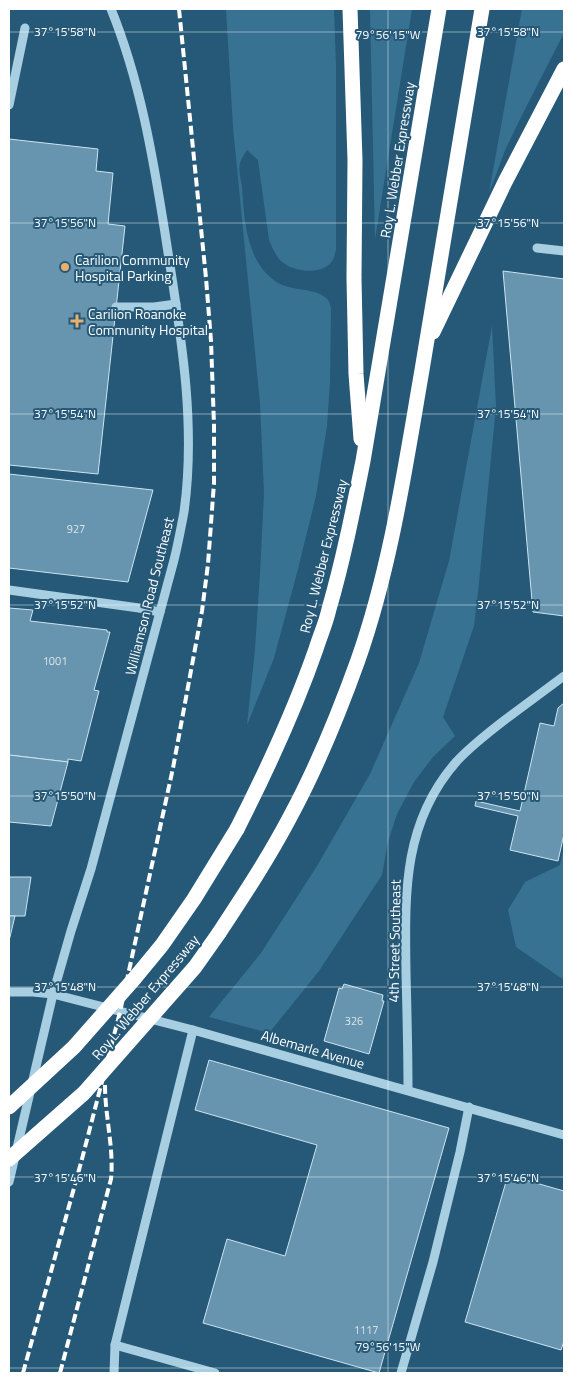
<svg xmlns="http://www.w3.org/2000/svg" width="573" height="1382" font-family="'Titillium Web',sans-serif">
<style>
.green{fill:#377293}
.building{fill:#6794ae;stroke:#cbe4f2}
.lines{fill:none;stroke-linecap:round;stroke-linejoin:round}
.minor{stroke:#a8cee2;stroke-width:9}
.highway{stroke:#fff;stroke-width:15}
.rail{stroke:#fff;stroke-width:4;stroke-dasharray:9 4;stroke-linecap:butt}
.highway-bridge{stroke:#fff;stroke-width:15}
.ticks{fill:none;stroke:#fff;stroke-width:1;stroke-opacity:0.45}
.poi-dot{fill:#eaaf6e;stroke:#265977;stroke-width:2}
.labels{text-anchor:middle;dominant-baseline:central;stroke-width:4;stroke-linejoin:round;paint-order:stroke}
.number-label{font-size:11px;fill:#d9e4eb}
.street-label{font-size:14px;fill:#fff;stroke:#265977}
.poi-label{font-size:14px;fill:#fff;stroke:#265977;text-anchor:start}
.ticks-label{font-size:12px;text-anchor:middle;fill:#fff;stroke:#265977;stroke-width:4;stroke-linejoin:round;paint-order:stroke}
</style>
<rect width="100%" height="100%" fill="#265977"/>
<g class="green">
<path d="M226,9H334L336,67V250C335,253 334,259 332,261C322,276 292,272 281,261C275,255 272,247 269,240L258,160L247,150C245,153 241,159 240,163C238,170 241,180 242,186C244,218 246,261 275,281C290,292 314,287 326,298C329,300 330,304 331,308L330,382L327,426L316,496L297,573L274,658L247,725L255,649L260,574L264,493L260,403L233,127Z"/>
<polygon points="370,9 412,9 375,239"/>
<polygon points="522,9 564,9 564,33 522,115 506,148 489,193"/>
<polygon points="492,326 496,406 478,593 474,626 443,717 455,736 433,757 414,782 397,814 388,842 382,875 319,971 269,1033 209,1017 261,953 317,866 370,774 419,663 449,561"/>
<polygon points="564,847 564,980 516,947 508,910 525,882 560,865"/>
</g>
<g class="building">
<polygon points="9,139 98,149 96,171 113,173 108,224 125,226 98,474 9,465"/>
<polygon points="503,271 564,279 564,616 533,612"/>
<polygon points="9,474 153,490 128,582 9,568"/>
<polygon points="9,608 33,610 30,621 107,630 107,632 110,632 94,690 99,691 81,761 68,759 68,762 9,755"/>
<polygon points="564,703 564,834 558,861 510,850 518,816 475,806 476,801 520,811 540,723 554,726 558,708"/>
<polygon points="9,755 68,762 51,826 9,822"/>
<polygon points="9,877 31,877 25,916 9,916"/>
<polygon points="9,916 15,916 9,941"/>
<polygon points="344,984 383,995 382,1001 384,1001 369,1054 324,1041 339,988 342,989"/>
<polygon points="209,1060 449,1128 379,1373 203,1323 227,1239 285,1256 317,1145 195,1110"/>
<polygon points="508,1175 564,1191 564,1341 561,1350 465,1322"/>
</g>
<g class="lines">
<g class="minor">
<polyline points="9,105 25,28"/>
<polyline points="537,248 564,251"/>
<polyline points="116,307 154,307 176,304"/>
<polyline points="9,590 139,608 160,612"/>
<polyline points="9,992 33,992 53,994 193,1030 564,1135"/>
<path d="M408,1090C408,1051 407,1012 406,973C405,895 402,823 457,761C472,745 489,732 506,719C526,704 545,690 564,676"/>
<path d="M9,1182L53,994L71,931L91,869L174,560C178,544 181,528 184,512C197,419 179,325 165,233C153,157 140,80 111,9"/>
<polyline points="115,1345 215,1373"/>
<polyline points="114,1373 115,1345 193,1030"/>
<polyline points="401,1373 433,1262 460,1152 469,1107"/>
</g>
<g class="highway">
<polyline points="350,9 355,160 354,278 356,374 361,439"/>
<polyline points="433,332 505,182 564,69"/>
<path d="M237,829C267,770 294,712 316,649C320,636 326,623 329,609C343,561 353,511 363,461L439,9"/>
<path d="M219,933C244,895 269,857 290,817C317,767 339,713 358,660C391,566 405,468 422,370C442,249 462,129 482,9"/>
</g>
<g class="rail">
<polyline points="23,1373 82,1159 120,1012 173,768 202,611 208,564 214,483 214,425 211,341 206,278 179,9"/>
<path d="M60,1373L111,1179C114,1147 105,1117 105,1085"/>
</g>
<g class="highway-bridge">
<polyline points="9,1107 74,1047 134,979 162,945 194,899 237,829"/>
<polyline points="9,1159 84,1093 195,967 219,933"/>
</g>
</g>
<path class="ticks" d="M388,9V1373M9,32H564M9,223H564M9,414H564M9,605H564M9,796H564M9,987H564M9,1177H564M9,1368H564"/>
<g class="poi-dot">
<circle cx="65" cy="267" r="5"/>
<path d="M74.5 313.5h5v5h5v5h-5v5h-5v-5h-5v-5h5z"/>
</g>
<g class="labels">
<g class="number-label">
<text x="76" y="529">927</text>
<text x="55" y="661">1001</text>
<text x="354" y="1021">326</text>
<text x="366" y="1330">1117</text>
</g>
<g class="street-label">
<text transform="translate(397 160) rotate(-81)">Roy L. Webber Expressway</text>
<text transform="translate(323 556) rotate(-76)">Roy L. Webber Expressway</text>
<text transform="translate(149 596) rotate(-76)">Williamson Road Southeast</text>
<text transform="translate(394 941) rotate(-89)">4th Street Southeast</text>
<text transform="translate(145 997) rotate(-50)">Roy L. Webber Expressway</text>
<text transform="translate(313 1049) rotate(16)">Albemarle Avenue</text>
</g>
<g class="poi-label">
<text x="75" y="259">Carilion Community<tspan x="75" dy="16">Hospital Parking</tspan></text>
<text x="88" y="313">Carilion Roanoke<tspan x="88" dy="16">Community Hospital</tspan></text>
</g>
</g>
<g class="ticks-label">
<text x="65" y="36">37°15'58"N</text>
<text x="508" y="36">37°15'58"N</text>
<text x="388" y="39">79°56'15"W</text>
<text x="65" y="227">37°15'56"N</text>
<text x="508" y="227">37°15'56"N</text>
<text x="65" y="418">37°15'54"N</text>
<text x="508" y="418">37°15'54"N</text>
<text x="65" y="609">37°15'52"N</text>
<text x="508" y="609">37°15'52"N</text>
<text x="65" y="800">37°15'50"N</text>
<text x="508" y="800">37°15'50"N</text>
<text x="65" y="991">37°15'48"N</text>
<text x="508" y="991">37°15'48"N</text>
<text x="65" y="1182">37°15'46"N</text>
<text x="508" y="1182">37°15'46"N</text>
<text x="388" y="1351">79°56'15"W</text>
</g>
<rect width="573" height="1382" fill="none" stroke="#ffffff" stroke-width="20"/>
</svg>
